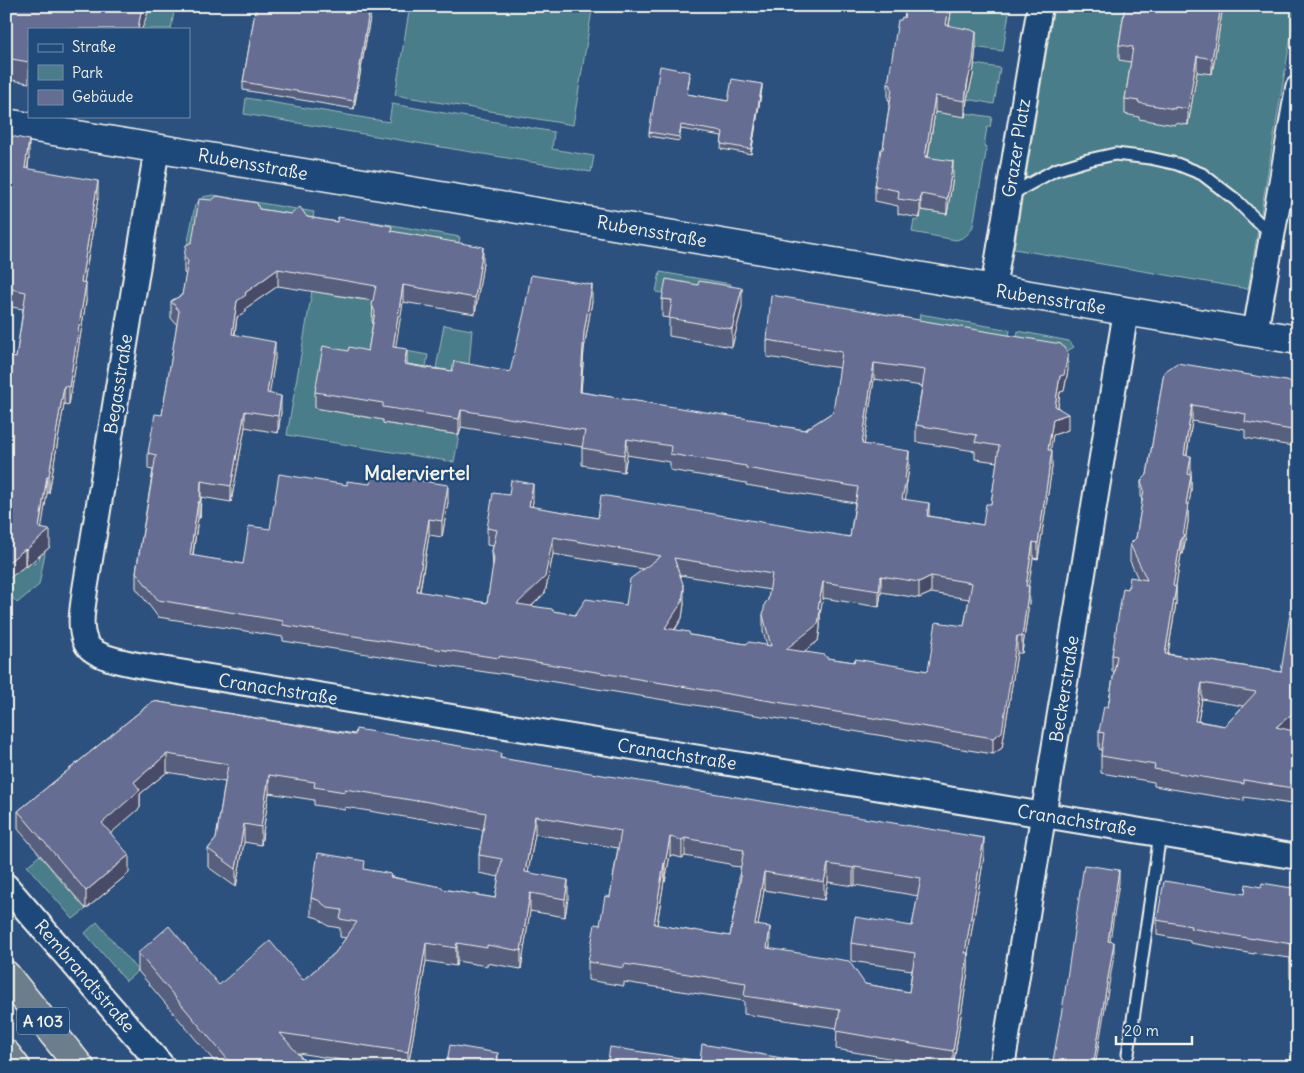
<svg xmlns="http://www.w3.org/2000/svg" width="1304" height="1073" font-family="Delius,sans-serif">
<style>
.green{fill:#4a7d89;stroke:#9fb7b8}
.lines{fill:none;stroke-linecap:round;stroke-linejoin:round}
.service-casing{stroke:#f4f1e8;stroke-width:15}
.minor-casing{stroke:#f4f1e8;stroke-width:28}
.tertiary-casing{stroke:#f4f1e8;stroke-width:31}
.motorway-casing{stroke:#f4f1e8;stroke-width:31}
.service{stroke:#1f4a7a;stroke-width:11}
.minor{stroke:#1f4a7a;stroke-width:24}
.tertiary{stroke:#1f4a7a;stroke-width:28}
.motorway{stroke:#6c7d8b;stroke-width:28}
.wall{fill:#575e7e;stroke:#f4f1e8;fill-rule:evenodd}
.shaded-wall{fill:#474c67;stroke:#f4f1e8}
.building{fill:#656d93;stroke:#f4f1e8;fill-rule:evenodd}
.labels{text-anchor:middle;dominant-baseline:central;stroke-width:4.5;stroke-linejoin:round;paint-order:stroke}
.shield{fill:#1f4a7a;stroke:#b4bfc7;stroke-width:1}
.shield-label{font-size:16px;font-weight:bold;fill:#f4f1e8}
.street-label{font-size:18px;fill:#f4f1e8;stroke:#1f4a7a}
.quarter-label{font-size:20px;font-weight:bold;fill:#f4f1e8;stroke:#1f4a7a}
</style>
<rect width="100%" height="100%" fill="#2d517f"/>
<filter id="ink" filterUnits="userSpaceOnUse"><feTurbulence type="fractalNoise" baseFrequency=".02" numOctaves="2"/><feDisplacementMap in="SourceGraphic" scale="10" xChannelSelector="R" yChannelSelector="G"/><feConvolveMatrix kernelMatrix="1 2 1 2 8 2 1 2 1" color-interpolation-filters="sRGB"/></filter>
<g filter="url(#ink)">
<g class="green">
<polygon points="150,6 175,6 171,29 141,29"/>
<polygon points="410,6 569,6 592,10 573,125 395,95"/>
<polygon points="952,6 1010,6 1003,51 973,47 946,41"/>
<polygon points="1054,6 1296,6 1248,289 1014,249"/>
<polygon points="974,64 1000,68 994,104 967,99"/>
<polygon points="246,98 389,122 392,104 554,132 552,149 594,156 591,172 244,114"/>
<path d="M935,112L965,114V113L992,117L990,127H987L984,146L987,147L973,226C970,234 964,238 956,240L912,232L914,220L917,221L918,218H920L921,210L947,214L953,177L925,172Z"/>
<polygon points="213,195 314,212 310,234 192,258 185,257 195,205 203,197"/>
<polygon points="369,221 460,237 456,258 365,243"/>
<polygon points="660,272 731,284 728,304 656,292"/>
<polygon points="312,291 362,300 376,297 376,325 369,366 315,408 383,420 383,423 459,435 454,462 287,435"/>
<polygon points="920,314 1010,330 1009,336 917,336"/>
<polygon points="444,325 472,330 468,376 433,385"/>
<polygon points="1018,331 1069,341 1074,347 1054,359 1015,352"/>
<polygon points="395,349 428,355 423,384 415,382"/>
<polygon points="38,552 45,553 39,585 17,603 6,590 6,581 25,566 26,567 32,562 34,564 39,560 40,554"/>
<polygon points="40,855 59,879 86,909 73,919 27,866"/>
<polygon points="97,922 138,971 126,981 85,933"/>
</g>
<g class="lines">
<g class="service-casing">
<g id="service">
<polyline points="1008,196 1055,170 1088,160 1115,154 1150,158 1177,164 1202,174 1236,200 1258,222 1273,233"/>
<polyline points="1128,1054 1160,834"/>
</g>
</g>
<g class="minor-casing">
<g id="minor">
<path d="M157,148L85,590C83,607 78,627 86,643C94,660 144,666 161,669L1298,857"/>
<polyline points="993,289 1040,6"/>
<polyline points="1255,333 1298,88"/>
<polyline points="6,886 163,1067"/>
<polyline points="1002,1067 1126,311"/>
</g>
</g>
<g class="tertiary-casing">
<polyline id="tertiary" points="6,123 1298,340"/>
</g>
<g class="motorway-casing">
<g id="motorway">
<polyline points="6,975 80,1067"/>
<polyline points="6,1054 16,1067"/>
</g>
</g>
<use href="#service" class="service"/>
<use href="#minor" class="minor"/>
<use href="#tertiary" class="tertiary"/>
<use href="#motorway" class="motorway"/>
</g>
<g class="wall">
<polygon points="6,6 148,6 148,12 142,27 29,29 29,83 6,79"/>
<polygon points="256,6 372,6 354,109 243,90 243,82"/>
<polygon points="906,6 952,6 949,26 976,47 973,76 967,99 965,117 935,112 928,157 953,177 947,214 921,210 920,218 898,214 898,206 875,201 875,186 883,149 890,100 888,100 888,84 901,20 904,18"/>
<polygon points="1125,6 1223,6 1212,74 1197,72 1188,125 1175,123 1175,125 1139,119 1139,117 1125,114 1125,99 1131,62 1119,60 1119,45"/>
<polygon points="690,76 687,94 728,101 762,88 751,154 721,149 722,136 681,129 679,141 649,136 649,132"/>
<polygon points="29,157 28,169 98,198 84,283 86,301 69,405 64,404 49,493 47,493 41,528 50,547 26,567 25,566 16,358 23,309 6,306 6,163"/>
<path d="M259,209L392,231L483,263L475,314L403,302L395,347L407,364L452,371L510,372L592,301L584,349L581,392L769,424L805,430L833,412L840,368L767,357V340L1068,370L1064,391L1060,392L1058,407L1068,430L1053,435L1050,450L1052,467L1038,559L1033,558L1028,586L1029,603L1022,653H1017L1002,748L993,754L500,673L499,674L438,665L283,641V637L158,617L136,588V572L153,470L148,469V453L162,415L177,325L171,318V301L182,295L186,275L184,273V257ZM278,286L373,301L372,321L373,323L368,351H348L315,392V408L383,420V423L459,435L461,427L582,447V465L624,472L627,455L670,462V470L746,483V485L855,503L850,537L598,518L532,507L533,501L487,528V545L493,546L492,551L493,569L487,603L420,592L429,535L442,537L448,502L270,529L243,564L193,556L198,518H200L201,497L231,502L245,427L278,433L281,412L269,394L275,358L235,335L237,317L246,311V308ZM874,379L922,386L916,425V442L975,451V459L997,462L991,504L983,525L929,516L905,499L906,488L909,468L864,444ZM553,554L643,569L626,605L575,615L553,611L532,606L545,593ZM680,575L770,590L768,600L763,615V632L767,645L746,644L690,635L675,630L682,618L684,604ZM881,592L919,598L931,593L969,599L964,626L928,671L854,662L827,658L804,652L818,641L820,628V614L823,598L879,607Z"/>
<polygon points="662,299 742,307 732,347 669,336 669,318 662,317"/>
<path d="M1164,372L1298,383V447L1245,438V430L1192,421L1187,455L1191,473V491L1188,509V522L1183,554H1181L1176,587V603L1168,654L1281,672L1298,609V725L1292,731L1298,732V805L1244,797V801L1154,786V782L1101,773V756L1102,750L1099,749V732L1108,707L1114,672H1112V655L1128,589L1138,579L1130,561V544L1136,538L1142,502L1141,497V481L1147,475ZM1202,699L1243,706L1225,726L1198,721Z"/>
<path d="M153,701L501,758L984,856L968,953V971L953,1067H941L836,1049L837,1028L744,1014V1001L624,982V986L588,980V962L610,897L618,848L535,834L528,873L568,898L565,917L530,911L521,969L487,963V966L457,961L456,966L426,961L408,1067H385L298,1053L309,1067H219L138,971V953L219,985L303,980L335,953L346,938L340,937V928L328,926L318,918L311,916V898L365,870L442,889L495,898L499,877L479,873V855L483,830L418,818L417,819L345,807V810L314,805V800L269,793L261,845L244,842L236,887L208,867V849L216,839L225,782L167,772L140,794V808L110,833L129,873L86,909L18,829V811ZM670,855L682,858L685,856L729,864L731,866L741,867L739,876V884L730,936L693,931L657,925L664,881L665,882ZM828,882L853,886L855,885L918,896L912,926L851,943V961L912,970L909,992L865,984L770,949V945L758,925L764,890L824,900Z"/>
<polygon points="1261,887 1298,889 1298,986 1290,978 1290,958 1254,953 1254,954 1190,943 1190,941 1157,935 1157,920 1245,894"/>
</g>
<g class="shaded-wall">
<polygon points="142,6 148,6 148,12 142,29 138,29"/>
<polygon points="370,6 372,6 354,109 354,101"/>
<polygon points="949,6 952,6 946,41 946,25"/>
<polygon points="1221,6 1223,6 1212,74 1212,59"/>
<polygon points="976,32 976,47 973,76 967,99 965,117 965,101"/>
<polygon points="1197,56 1197,72 1188,125 1188,109"/>
<polygon points="762,84 762,88 751,154 751,149"/>
<polygon points="935,96 935,112 925,172 925,157"/>
<polygon points="29,140 29,157 25,185 25,168"/>
<polygon points="953,161 953,177 947,214 947,199"/>
<polygon points="98,181 98,198 81,300 81,282"/>
<polygon points="921,194 921,210 920,218 920,202"/>
<polygon points="483,247 483,263 475,314 475,298"/>
<polygon points="278,269 278,286 246,308 246,311 237,317 232,351 232,334 237,301 245,293"/>
<polygon points="86,283 86,301 69,405 69,387"/>
<polygon points="403,285 403,302 393,363 393,347"/>
<polygon points="592,285 592,301 584,349 580,409 580,392 584,332"/>
<polygon points="742,288 742,307 732,347 732,329"/>
<polygon points="275,342 275,358 267,410 267,393"/>
<polygon points="407,349 407,366 404,364"/>
<polygon points="1068,353 1068,370 1064,391 1060,392 1056,418 1068,414 1068,430 1053,435 1048,466 1048,450 1060,376"/>
<polygon points="874,363 874,379 862,460 862,444"/>
<polygon points="64,386 64,404 49,493 49,476"/>
<polygon points="281,396 281,412 278,433 278,416"/>
<polygon points="1192,405 1192,421 1184,471 1184,455"/>
<polygon points="461,410 461,427 459,435 459,419"/>
<polygon points="245,411 245,427 231,502 231,486"/>
<polygon points="627,439 627,455 624,472 624,455"/>
<polygon points="1052,450 1052,467 1038,559 1038,543"/>
<polygon points="909,451 909,468 906,488 906,496 902,515 902,499"/>
<polygon points="1191,456 1191,473 1188,491 1188,474"/>
<polygon points="1191,475 1191,491 1188,509 1188,522 1183,554 1183,537 1186,504"/>
<polygon points="47,476 47,493 40,538 50,530 50,547 26,567 26,550 39,528"/>
<polygon points="201,481 201,497 200,518 200,502"/>
<polygon points="533,484 533,501 529,523 529,506"/>
<polygon points="448,485 448,502 442,537 442,521"/>
<polygon points="198,502 198,518 190,572 190,555"/>
<polygon points="929,503 929,519 927,516"/>
<polygon points="429,519 429,535 417,607 417,591"/>
<polygon points="553,537 553,554 545,593 517,620 517,604"/>
<polygon points="1181,538 1181,554 1173,603 1173,586"/>
<polygon points="1033,542 1033,558 1026,602 1026,586"/>
<polygon points="25,549 25,566 6,581 6,564"/>
<polygon points="881,576 881,592 879,607 879,591"/>
<polygon points="931,576 931,593 919,598 919,582"/>
<polygon points="823,582 823,598 820,614 820,628 818,641 786,665 786,649 818,608"/>
<polygon points="1029,586 1029,603 1022,653 1022,637"/>
<polygon points="684,587 684,604 682,618 665,644 665,628"/>
<polygon points="1176,587 1176,603 1165,670 1165,654"/>
<polygon points="1017,636 1017,653 1002,748 993,754 993,738"/>
<polygon points="1202,683 1202,699 1195,737 1195,721"/>
<polygon points="1298,709 1298,725 1276,744 1276,727"/>
<polygon points="167,754 167,772 140,794 140,808 102,841 102,823 134,782"/>
<polygon points="269,775 269,793 261,845 261,827"/>
<polygon points="535,816 535,834 525,890 525,872"/>
<polygon points="244,824 244,842 236,887 236,869"/>
<polygon points="670,837 670,855 665,882 665,864"/>
<polygon points="685,838 685,856 682,858 682,840"/>
<polygon points="984,838 984,856 965,971 965,953"/>
<polygon points="129,855 129,873 86,909 86,891"/>
<polygon points="664,863 664,881 654,942 654,924"/>
<polygon points="828,864 828,882 824,900 824,882"/>
<polygon points="855,867 855,885 853,886 853,868"/>
<polygon points="1119,870 1119,883 1108,954 1108,941"/>
<polygon points="764,872 764,890 755,943 755,925"/>
<polygon points="568,880 568,898 565,917 565,899"/>
<polygon points="530,893 530,911 521,969 521,951"/>
<polygon points="770,927 770,945 767,966 767,948"/>
<polygon points="1114,942 1114,955 1095,1067 1093,1067"/>
<polygon points="426,943 426,961 408,1067 408,1052"/>
<polygon points="457,943 457,961 456,966 456,948"/>
<polygon points="968,953 968,971 953,1067 953,1051"/>
<polygon points="498,1053 498,1067 496,1067"/>
</g>
<g class="building">
<polygon points="6,6 142,6 138,29 29,29 29,62 6,58"/>
<polygon points="256,6 370,6 354,101 243,82"/>
<polygon points="906,6 949,6 946,25 972,30 973,31 976,32 973,61 967,84 965,101 935,96 925,157 953,161 947,199 921,194 920,202 898,199 899,191 875,186 881,149 883,149 892,89 891,89 891,85 888,84 898,20 901,20 902,17 904,18"/>
<polygon points="1125,6 1221,6 1212,59 1197,56 1188,109 1175,107 1175,109 1139,103 1139,101 1125,99 1133,47 1119,45"/>
<polygon points="660,66 690,72 687,94 728,101 732,79 762,84 751,149 721,144 723,132 681,125 679,137 649,132"/>
<polygon points="11,136 29,140 25,168 98,181 81,282 86,283 69,387 64,386 49,476 47,476 39,528 50,530 26,550 25,549 6,564 6,356 16,358 26,292 6,288 6,163"/>
<path d="M217,196L257,203L259,209L291,214L300,207L307,217L337,222L338,217L369,222L392,226L391,231L483,247L475,298L403,285L393,347L407,349L404,364L426,368L452,371L454,361L510,372L524,313L531,275L592,285L584,332L580,392L768,422L769,424L805,430L833,412L842,352L767,340L771,295L1061,344L1068,353L1064,375L1060,376L1055,406L1068,414L1053,419L1048,450H1052L1038,543L1033,542L1026,586H1029L1022,637L1017,636L1002,732L993,738L500,656L499,658L438,649L283,625V621L158,600L136,572L156,455L148,453L155,414L162,415L179,311L171,301L182,295L188,261L184,257L186,245L192,242L199,199L212,200ZM278,269L376,286L372,305L375,312L368,351L349,347L348,351L323,346L315,392L383,403V407L459,419L461,410L585,431L582,448L624,455L627,439L671,446L670,454L746,466V468L858,487L850,537L601,495L598,518L529,506L533,484L511,480L509,495L493,493L487,528L497,530L492,551L494,559L487,603L417,591L429,519L442,521L448,485L372,473L370,484L347,481V485L279,474L270,529L249,526L243,564L190,555L198,502H200L201,481L231,486L245,411L278,416L281,396L267,393L275,342L232,334L237,301L246,295L245,293ZM874,363L925,370L916,425L977,435L975,442L999,446L991,504H986L983,525L927,516L929,503L902,499L906,480L905,479L909,451L862,444ZM553,537L661,556L630,579L626,605L586,599L575,615L553,611L552,609L517,604L545,577ZM674,558L772,574L768,600L765,603L763,615L771,646L749,642L746,644L690,635L689,632L665,628L682,602L684,587ZM881,576L919,582L931,576L972,583L964,626L936,622L928,671L855,659L854,662L827,658L825,655L786,649L818,624L820,611L818,608L823,582L879,591Z"/>
<polygon points="666,279 698,285 699,281 742,288 732,329 669,318 672,300 662,299"/>
<path d="M1177,363L1298,383V431L1245,422L1246,414L1192,405L1184,455L1191,456L1188,474L1191,475L1186,504L1188,505L1183,537L1181,538L1173,586L1176,587L1165,654L1281,672L1291,608L1298,609V660L1295,659L1298,667V709L1276,727L1298,732V789L1244,780V784L1154,769L1155,765L1101,756L1104,733L1099,732L1104,706L1108,707L1117,656L1112,655L1123,588L1128,589L1130,577L1147,580L1130,544L1136,538L1144,490L1141,481L1147,475L1164,372ZM1202,683L1256,692L1225,726L1195,721Z"/>
<path d="M153,701L355,735L356,729L484,750L501,753L500,758L984,838L965,953H968L953,1051L836,1031L840,1010L744,996L746,983L624,964V968L588,962L595,924L600,925L605,896L610,897L621,831L535,816L525,872L568,880L565,899L530,893L521,951L487,945V948L457,943L456,948L426,943L408,1052L280,1033L309,1067H234L138,953L169,926L219,985L270,941L303,980L335,953L357,922L340,919L342,910L328,908L318,900L311,898L318,853L365,861L364,869L391,874L390,877L442,887V889L495,898L502,859L479,855L486,813L418,800L417,801L345,789V792L314,787L315,782L269,775L261,827L244,824L236,869L208,849L216,839L228,764L167,754L134,782L140,790L102,823L129,855L86,891L18,811ZM670,837L682,840L685,838L729,846L731,848L744,850L739,876H741L730,936L693,930V931L654,924L664,863L665,864ZM828,864L853,868L855,867L921,878L912,926L855,917L851,943L915,953L909,992L865,984L849,961L767,948L770,927L755,925L764,872L824,882Z"/>
<polygon points="1084,865 1119,870 1108,941 1114,942 1093,1067 1052,1067 1064,998"/>
<polygon points="1164,881 1245,894 1246,884 1261,887 1262,883 1298,889 1298,971 1290,963 1292,944 1254,938 1254,939 1190,928 1191,926 1157,920"/>
<polygon points="1298,1022 1298,1067 1290,1067"/>
<polygon points="702,1044 833,1067 607,1067 610,1047 700,1061"/>
<polygon points="450,1045 498,1053 496,1067 446,1067"/>
</g>
</g>
<g class="labels">
<rect class="shield" x="17" y="1007.5" width="52" height="27" rx="4"/>
<g class="shield-label">
<text x="43" y="1021">A 103</text>
</g>
<g class="street-label">
<text transform="translate(1016 148) rotate(-81)">Grazer Platz</text>
<text transform="translate(253 164) rotate(10)">Rubensstraße</text>
<text transform="translate(652 231) rotate(10)">Rubensstraße</text>
<text transform="translate(1051 299) rotate(9)">Rubensstraße</text>
<text transform="translate(118 384) rotate(-81)">Begasstraße</text>
<text transform="translate(278 689) rotate(9)">Cranachstraße</text>
<text transform="translate(1064 689) rotate(-81)">Beckerstraße</text>
<text transform="translate(677 754) rotate(9)">Cranachstraße</text>
<text transform="translate(1077 820) rotate(9)">Cranachstraße</text>
<text transform="translate(85 976) rotate(49)">Rembrandtstraße</text>
</g>
<g class="quarter-label">
<text x="417" y="472">Malerviertel</text>
</g>
</g>
<rect width="1304" height="1073" fill="none" stroke="#1f4a7a" stroke-width="25"/>
<rect x="12" y="12" width="1279" height="1048" fill="none" stroke="#f4f1e8" stroke-width="2" filter="url(#ink)"/>
<rect x="28" y="28" width="162" height="90" fill="#1f4a7a" stroke="#748da6"/>
<rect x="38" y="44" width="25" height="8" fill="#1f4a7a" stroke="#748da6"/>
<text x="72" y="52" font-size="15" fill="#f4f1e8">Straße</text>
<rect x="38" y="65" width="25" height="15" fill="#4a7d89" stroke="#748da6"/>
<text x="72" y="78" font-size="15" fill="#f4f1e8">Park</text>
<rect x="38" y="90" width="25" height="15" fill="#656d93" stroke="#748da6"/>
<text x="72" y="102" font-size="15" fill="#f4f1e8">Gebäude</text>
<path d="M1116 1036v8h76v-8" fill="none" stroke="#f4f1e8" stroke-width="2.5"/>
<text x="1124" y="1036" font-size="15" fill="#f4f1e8" stroke="#1f4a7a" stroke-width="4" paint-order="stroke">20 m</text>
</svg>
